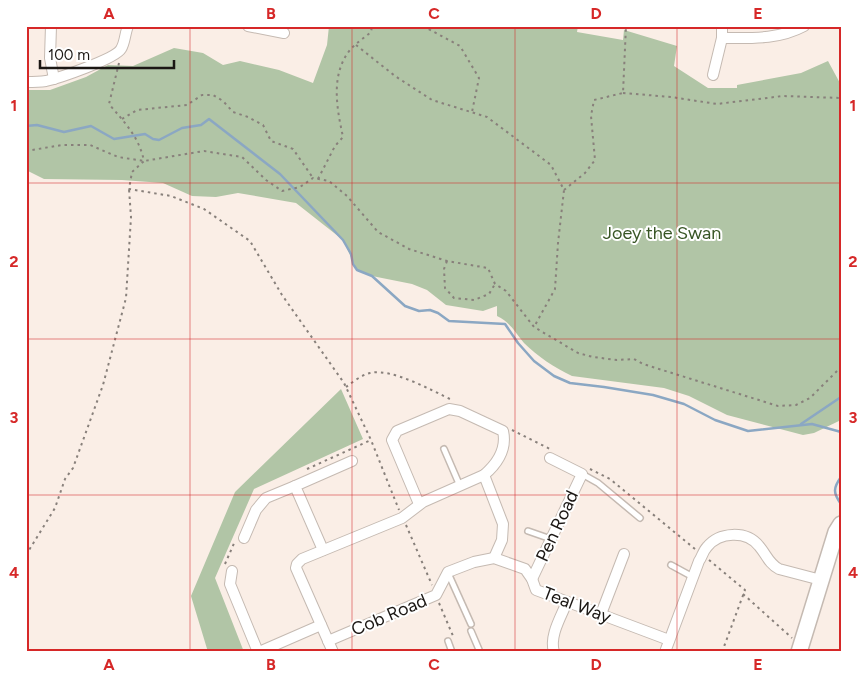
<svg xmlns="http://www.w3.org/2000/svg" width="867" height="678" font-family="Figtree,sans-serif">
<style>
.green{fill:#b1c5a6}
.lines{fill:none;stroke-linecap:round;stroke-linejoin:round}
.stream{stroke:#8ba7c3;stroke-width:2.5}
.lane-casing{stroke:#c5bab2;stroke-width:8}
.street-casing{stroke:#c5bab2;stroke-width:12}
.secondary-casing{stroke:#c5bab2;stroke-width:18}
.path{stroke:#88807b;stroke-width:2;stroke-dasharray:2.5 4;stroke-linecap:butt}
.lane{stroke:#fff;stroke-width:5}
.street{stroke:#fff;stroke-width:10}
.secondary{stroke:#fff;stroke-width:15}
.grid{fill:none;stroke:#d62828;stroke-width:1;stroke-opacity:0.55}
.labels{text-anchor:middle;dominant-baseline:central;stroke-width:4;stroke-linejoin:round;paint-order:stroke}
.park-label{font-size:18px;fill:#385625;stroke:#fff}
.street-label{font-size:18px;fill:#1b1714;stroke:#fff}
.neatline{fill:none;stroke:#d62828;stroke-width:2}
.grid-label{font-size:16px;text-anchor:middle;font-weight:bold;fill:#d62828}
</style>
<rect width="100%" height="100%" fill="#faeee6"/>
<g class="green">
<path d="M329,26H578L577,32L623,40L624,30L677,46L674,66L708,88H737V85L801,73L828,61L841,85V420L814,433L803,435L727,415L689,396L664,388L572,376C555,368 537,356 524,343C515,332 510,322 497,316V306L483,311L446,305L427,290L412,284L372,276L357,270L343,240L296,203L238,193L216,197L192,196L163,183L122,180L44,179L26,170V90H50L86,77L108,65L133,66L174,48L203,53L223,65L240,61L279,70L313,83L327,45Z"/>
<polygon points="341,389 363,439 254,489 215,578 244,652 208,652 191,596 235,492"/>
</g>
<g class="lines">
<g class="stream">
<polyline points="26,126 37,125 64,132 91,126 114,139 145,134 153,139 159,140 182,128 201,125 209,119 280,174 343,240 351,254 353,264 357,270 372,276 405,306 419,311 430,310 438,313 449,321 505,324 518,343 534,361 554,376 570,383 604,387 653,395 684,404 715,420 748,431 812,424 841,432"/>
<polyline points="801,424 841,397"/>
<path d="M841,477C833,488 833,493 841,504"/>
</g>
<g class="lane-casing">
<g id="lane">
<polyline points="444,449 460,486"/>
<polyline points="582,474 598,483 640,518"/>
<polyline points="528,531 551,539"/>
<polyline points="671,565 693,577"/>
<polyline points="448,573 471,624"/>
<polyline points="471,631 480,652"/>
<polyline points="448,641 452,652"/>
</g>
</g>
<g class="street-casing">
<g id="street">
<polyline points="51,26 50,58 54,79"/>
<polyline points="248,26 284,33"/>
<path d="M722,38C750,38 778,40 804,26"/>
<polyline points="713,75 722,38 722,26"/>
<path d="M26,82C33,82 39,82 46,81C59,78 115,59 121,49C125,43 125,33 128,26"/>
<path d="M419,504L392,440L397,431L449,409L460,411L503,431C507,449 497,464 484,475"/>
<polyline points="244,538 256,510 266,498 295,486"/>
<polyline points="323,550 295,486 352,461"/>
<polyline points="232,571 230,584 258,652"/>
<polyline points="532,579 582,474 550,458"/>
<polyline points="601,614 624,554"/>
<polyline points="328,641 436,595 448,572 474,562 494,558 525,569 532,579 536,590 669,640"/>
<polyline points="259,652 321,625"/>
<polyline points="333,652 296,568 297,564 302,559 402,518 423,502 484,475 503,524 502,540 494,558"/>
<path d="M554,652C549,636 561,617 567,602"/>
<path d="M665,652L699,561C702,557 703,551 707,547C719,532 746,530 759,546C766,554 769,564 779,569L821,580"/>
</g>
</g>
<g class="secondary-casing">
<polyline id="secondary" points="799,652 836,532 841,524"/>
</g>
<g class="path">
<polyline points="423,26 460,46 479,78 472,112"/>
<polyline points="356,45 395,76 432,100 487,117 551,165 564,190 558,243 555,289 534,327"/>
<path d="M119,63L109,104C125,123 139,137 144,161L132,172L129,189L171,196L204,209L250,241L282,295L344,383L371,440L399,510"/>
<polyline points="623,93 671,97 717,104 783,96 841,98"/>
<polyline points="122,119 137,110 187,105 202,95 213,95 223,101 233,112 248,117 263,125 271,141 293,149 313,178"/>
<polyline points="26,151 62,145 90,145 118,157 144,161 204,151 242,157 266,180 282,191 300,187 313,178 329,181 347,196 378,232 409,249 447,261 488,268 495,284 506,291 534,327 578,353 593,357 617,360 634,359 643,364 778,406 796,405 810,398 841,367"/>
<path d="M318,179L335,146L343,137C337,109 330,75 350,50C356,43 364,38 371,32L372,26"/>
<polyline points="564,190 585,173 595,160 591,116 594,100 623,93 626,26"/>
<polyline points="447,261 444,269 445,288 454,298 474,300 489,294 495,284"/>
<path d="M346,387C353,382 361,375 370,373C392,368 431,390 452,400"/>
<polyline points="512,430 550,449"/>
<polyline points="307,469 371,440"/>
<polyline points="590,469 610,479 695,549"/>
<polyline points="406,525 432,585"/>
<polyline points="26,555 55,508 65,479 73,468 103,385 126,298 131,217 129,189"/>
<polyline points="709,560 745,590 722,652"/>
<polyline points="225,564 235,541"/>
<polyline points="743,594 792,638"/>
<polyline points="439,603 453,636"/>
</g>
<use href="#lane" class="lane"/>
<use href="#street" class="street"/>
<use href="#secondary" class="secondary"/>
</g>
<path class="grid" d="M190,26V652M352,26V652M515,26V652M677,26V652M26,183H841M26,339H841M26,495H841"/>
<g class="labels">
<g class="park-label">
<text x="662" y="233">Joey the Swan</text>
</g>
<g class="street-label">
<text transform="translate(557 526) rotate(-65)">Pen Road</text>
<text transform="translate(577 605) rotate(21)">Teal Way</text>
<text transform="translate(389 615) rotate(-23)">Cob Road</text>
</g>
</g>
<rect width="867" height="678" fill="none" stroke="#ffffff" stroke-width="55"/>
<path d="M40 60v8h134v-8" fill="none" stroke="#1b1714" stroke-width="2.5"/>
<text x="48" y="60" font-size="15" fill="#1b1714" stroke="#ffffff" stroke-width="4" paint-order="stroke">100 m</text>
<rect x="28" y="28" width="812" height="622" class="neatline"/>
<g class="grid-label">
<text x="109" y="19">A</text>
<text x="271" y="19">B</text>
<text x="434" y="19">C</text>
<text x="596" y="19">D</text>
<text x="758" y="19">E</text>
<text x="14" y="111">1</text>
<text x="853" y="111">1</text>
<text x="14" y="267">2</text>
<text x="853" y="267">2</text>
<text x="14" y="423">3</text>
<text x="853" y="423">3</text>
<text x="14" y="578">4</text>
<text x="853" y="578">4</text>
<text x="109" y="670">A</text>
<text x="271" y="670">B</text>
<text x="434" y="670">C</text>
<text x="596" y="670">D</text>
<text x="758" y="670">E</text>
</g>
</svg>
